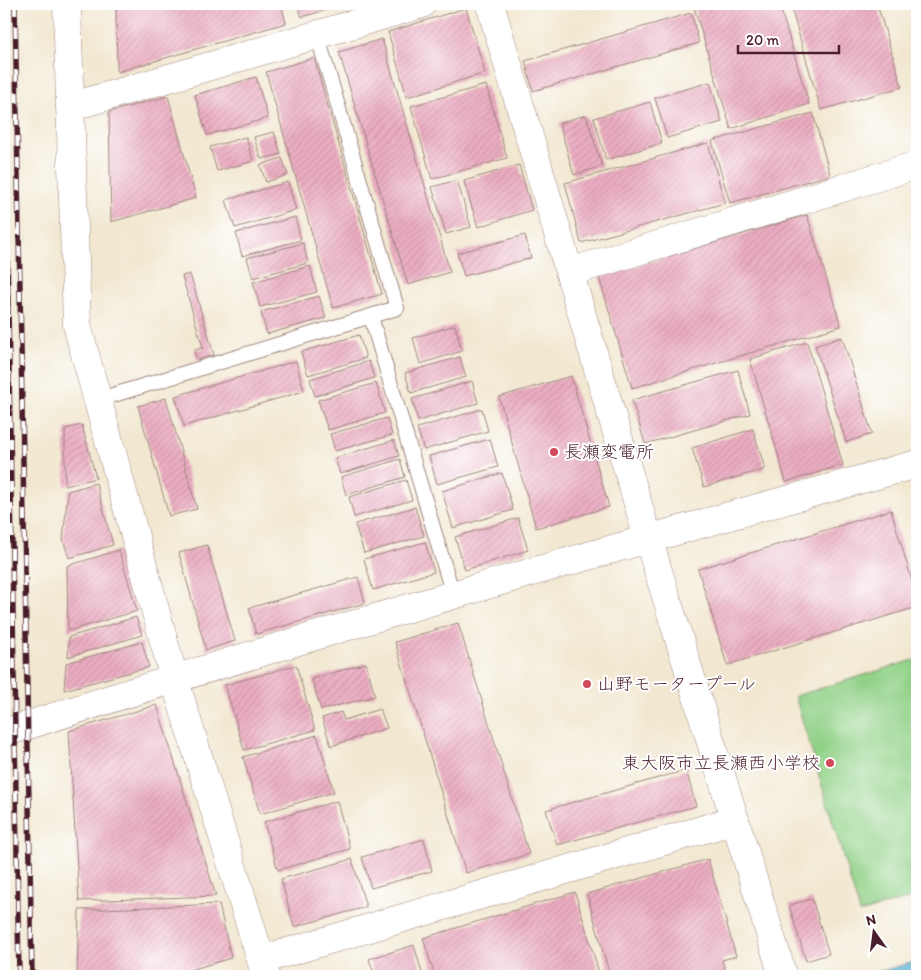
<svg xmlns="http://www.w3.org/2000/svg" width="921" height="980" font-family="Itim,'Klee One',sans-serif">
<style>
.pitch{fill:#91d187;stroke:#6e7859}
.water{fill:#58b3d6;stroke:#516980}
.building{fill:url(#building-hatch)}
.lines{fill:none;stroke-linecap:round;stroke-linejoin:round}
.lane-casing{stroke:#9e847e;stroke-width:16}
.street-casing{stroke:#9e847e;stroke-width:29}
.secondary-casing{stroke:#9e847e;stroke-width:29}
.lane{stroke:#fff;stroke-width:14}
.street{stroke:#fff;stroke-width:28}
.secondary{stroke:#fff;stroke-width:28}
.rail-casing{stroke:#4a1f2b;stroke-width:5.5}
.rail{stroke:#fff;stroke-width:4;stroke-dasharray:11;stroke-linecap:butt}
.poi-dot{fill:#d1495b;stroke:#fff;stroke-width:2}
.labels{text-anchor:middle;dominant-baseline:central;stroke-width:4;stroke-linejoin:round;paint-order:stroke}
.poi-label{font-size:18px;fill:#4a1f2b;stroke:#fff;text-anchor:start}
</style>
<defs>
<pattern id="building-hatch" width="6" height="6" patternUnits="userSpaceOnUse" patternTransform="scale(1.25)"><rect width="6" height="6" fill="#ebadc2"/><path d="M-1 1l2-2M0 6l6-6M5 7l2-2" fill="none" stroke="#cb94a7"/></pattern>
</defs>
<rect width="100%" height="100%" fill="#fff"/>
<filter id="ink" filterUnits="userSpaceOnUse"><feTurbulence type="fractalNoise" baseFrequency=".02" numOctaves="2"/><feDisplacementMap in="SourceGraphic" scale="10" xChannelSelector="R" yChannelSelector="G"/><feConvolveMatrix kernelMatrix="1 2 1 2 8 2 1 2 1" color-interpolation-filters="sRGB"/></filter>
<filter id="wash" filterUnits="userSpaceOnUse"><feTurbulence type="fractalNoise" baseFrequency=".0096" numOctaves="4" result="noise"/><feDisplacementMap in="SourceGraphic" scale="20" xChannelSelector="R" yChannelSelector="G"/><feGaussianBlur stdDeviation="1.12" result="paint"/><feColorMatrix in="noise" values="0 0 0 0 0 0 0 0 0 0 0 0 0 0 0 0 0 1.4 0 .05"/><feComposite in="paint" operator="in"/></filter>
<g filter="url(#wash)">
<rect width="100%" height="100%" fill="#f2e8d1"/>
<polygon class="pitch" points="917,659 917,896 860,913 795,696"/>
<polygon class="water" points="917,961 917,976 863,976"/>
<g id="blocks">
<g class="building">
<polygon points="126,4 281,4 286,23 117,72 116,7"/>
<polygon points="297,4 346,4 302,17"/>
<polygon points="693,4 779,4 809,104 731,129"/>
<polygon points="790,4 877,4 902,87 821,110"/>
<polygon points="466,8 485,73 407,97 388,32"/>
<polygon points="691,13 699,43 533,91 525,61"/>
<polygon points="382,39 450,272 408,285 339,52"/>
<polygon points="314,58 382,294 333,308 266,72"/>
<polygon points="256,77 268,118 207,135 195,95"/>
<polygon points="710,82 722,122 667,138 655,98"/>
<polygon points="486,85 507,158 432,179 411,106"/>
<polygon points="168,96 196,198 111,222 109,112"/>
<polygon points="650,102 662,143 606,160 594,118"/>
<polygon points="813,113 830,175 730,203 712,141"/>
<polygon points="586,115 602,166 574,175 559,123"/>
<polygon points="274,132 281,154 261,159 254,137"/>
<polygon points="246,137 253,161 217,171 210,147"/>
<polygon points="708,143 725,203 581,243 565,183"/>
<polygon points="282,158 288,175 266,182 260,165"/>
<polygon points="519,165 532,210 478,227 464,181"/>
<polygon points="457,180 471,227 446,234 432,187"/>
<polygon points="288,182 296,210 235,228 226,200"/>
<polygon points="807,215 841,326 632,388 599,277"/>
<polygon points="295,217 301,240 242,256 236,233"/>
<polygon points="525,235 531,258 464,276 457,253"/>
<polygon points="303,243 308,263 253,278 247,258"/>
<polygon points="310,266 317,292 260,307 253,282"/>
<polygon points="190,274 214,355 197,360 194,350 203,348 182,276"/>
<polygon points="319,296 326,318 267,334 261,312"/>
<polygon points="455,325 462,351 420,364 413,338"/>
<polygon points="359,335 366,358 308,375 301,352"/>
<polygon points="842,337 872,434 846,442 815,346"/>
<polygon points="807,342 843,465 786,482 750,359"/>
<polygon points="460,357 466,377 411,393 405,373"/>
<polygon points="296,361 304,391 184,426 175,396"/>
<polygon points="369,361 374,378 315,396 310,379"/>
<polygon points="738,370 750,414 645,444 632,400"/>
<polygon points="571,376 609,507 536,528 499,397"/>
<polygon points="472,381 478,403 418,421 412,399"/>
<polygon points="376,383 385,413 328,430 318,400"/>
<polygon points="166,398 197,509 169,516 138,406"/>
<polygon points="482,409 488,431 424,450 417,428"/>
<polygon points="387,418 392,435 335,451 330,434"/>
<polygon points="82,425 96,478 65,486 65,429"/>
<polygon points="753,429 765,469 704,487 692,448"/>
<polygon points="490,439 498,467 437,484 429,456"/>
<polygon points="394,440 399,456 340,474 335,458"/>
<polygon points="400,459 405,477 346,495 341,477"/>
<polygon points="502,473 513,510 453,528 442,491"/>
<polygon points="406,480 412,500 354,517 349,497"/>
<polygon points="96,483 113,545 69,558 63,539 68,491"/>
<polygon points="415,507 424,536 364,553 355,524"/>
<polygon points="891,510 917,598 917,607 727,665 698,569"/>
<polygon points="518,518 528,550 465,570 455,537"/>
<polygon points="425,542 434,572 373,590 364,559"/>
<polygon points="207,545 235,641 206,650 179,553"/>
<polygon points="119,550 137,611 68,631 67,566"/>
<polygon points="358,577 365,603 256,634 249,608"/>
<polygon points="136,617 142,635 68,657 69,637"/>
<polygon points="458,623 529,854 466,873 395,642"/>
<polygon points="142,642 149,667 64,690 66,663"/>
<polygon points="366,663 375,696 321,710 312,679"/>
<polygon points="296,665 315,730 244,750 225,685"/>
<polygon points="157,705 216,896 79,901 69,731"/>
<polygon points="380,709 387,728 331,746 322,718 341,712 344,720"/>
<polygon points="317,735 334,792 260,814 243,757"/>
<polygon points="686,770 696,806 557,845 546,810"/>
<polygon points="337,801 350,849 278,870 264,822"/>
<polygon points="424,839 432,871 371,888 362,857"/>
<polygon points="352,859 366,907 294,927 281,879"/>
<polygon points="708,859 736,956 722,960 727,976 610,976 587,894"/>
<polygon points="575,892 600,976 435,976 423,938"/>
<polygon points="812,899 829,954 806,961 789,905"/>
<polygon points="219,904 231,958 170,976 77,976 79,910"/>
<polygon points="414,945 423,976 375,976 369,959"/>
</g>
</g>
</g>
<g filter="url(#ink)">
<use href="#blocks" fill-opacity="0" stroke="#9e847e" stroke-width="1"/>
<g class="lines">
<g class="lane-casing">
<g id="lane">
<polyline points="371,317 453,595"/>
<polyline points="97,400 397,308 317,34"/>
</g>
</g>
<g class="street-casing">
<g id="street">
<polyline points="67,4 77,325 174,678"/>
<polyline points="490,4 648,538 783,976"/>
<polyline points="70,107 422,4"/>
<polyline points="570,272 917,165"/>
<path d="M4,733C306,635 611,548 917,464"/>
<polyline points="261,960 735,820"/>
</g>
</g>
<g class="secondary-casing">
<polyline id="secondary" points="174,678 266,976"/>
</g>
<use href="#lane" class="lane"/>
<use href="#street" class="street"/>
<use href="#secondary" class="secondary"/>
<g class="rail-casing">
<g id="rail">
<polyline points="15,4 32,976"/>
<polyline points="4,64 19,976"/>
</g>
</g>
<use href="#rail" class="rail"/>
</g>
</g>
<g class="poi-dot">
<circle cx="554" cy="452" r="5"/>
<circle cx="587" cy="684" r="5"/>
<circle cx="830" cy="763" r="5"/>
</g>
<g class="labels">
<g class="poi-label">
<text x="564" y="452">長瀬変電所</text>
<text x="597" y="684">山野モータープール</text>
<text x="820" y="763" text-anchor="end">東大阪市立長瀬西小学校</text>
</g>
</g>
<rect width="921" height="980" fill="none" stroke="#fff" stroke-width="20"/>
<g transform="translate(874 932) rotate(346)" stroke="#ffffff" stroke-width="4" paint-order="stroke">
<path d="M0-4L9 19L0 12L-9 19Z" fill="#4a1f2b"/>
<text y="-8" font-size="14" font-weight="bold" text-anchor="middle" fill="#4a1f2b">N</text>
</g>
<path d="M738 45v8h101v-8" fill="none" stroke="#4a1f2b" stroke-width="2.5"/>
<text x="746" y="45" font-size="15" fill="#4a1f2b" stroke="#ffffff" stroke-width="4" paint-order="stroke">20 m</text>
</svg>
